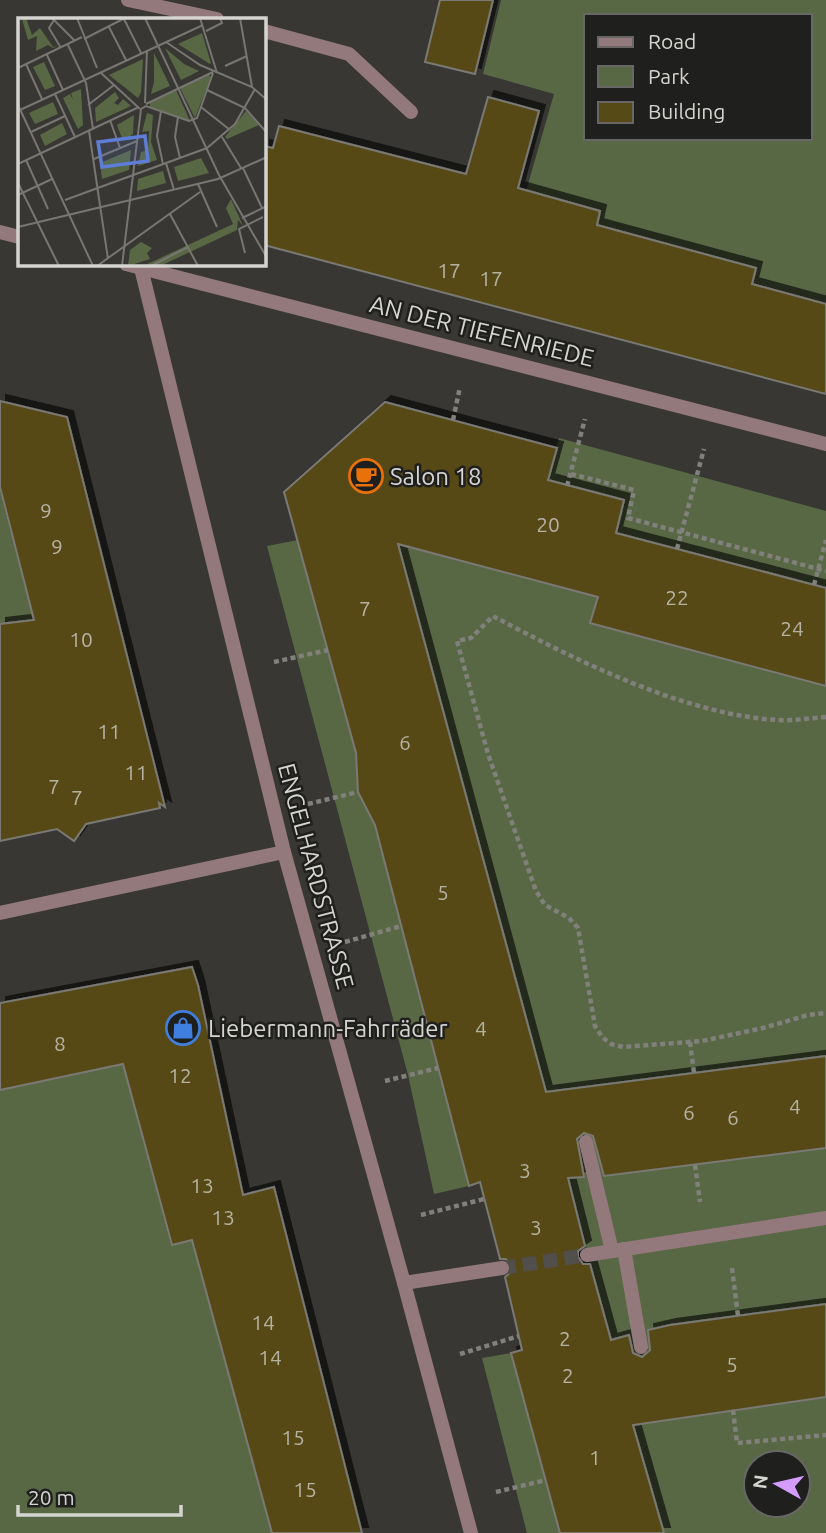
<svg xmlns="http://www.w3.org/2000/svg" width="826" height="1533" font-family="Ubuntu,sans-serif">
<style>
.green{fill:#596844;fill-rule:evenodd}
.building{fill:#564a17;stroke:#7a7974;stroke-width:2;filter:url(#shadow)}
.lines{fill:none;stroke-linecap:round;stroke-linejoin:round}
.minor-tunnel{stroke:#504f4b;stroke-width:14;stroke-dasharray:14 7;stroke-linecap:butt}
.path{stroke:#81807c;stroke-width:4.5;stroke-dasharray:5 3.5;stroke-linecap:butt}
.service{stroke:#93797b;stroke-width:14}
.minor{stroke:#93797b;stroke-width:14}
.labels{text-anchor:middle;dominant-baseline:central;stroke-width:5;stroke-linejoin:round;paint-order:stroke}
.number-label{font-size:21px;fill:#b5b2a2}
.street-label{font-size:24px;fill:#d5d4d1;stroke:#1f1f1d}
.poi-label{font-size:24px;fill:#d5d4d1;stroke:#1f1f1d;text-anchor:start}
.inset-road{fill:none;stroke:#777672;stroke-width:2}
.view{fill:#5d7dd6;fill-opacity:0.15;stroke:#5d7dd6;stroke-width:3.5}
.inset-edge{fill:none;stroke:#d5d4d1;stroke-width:3.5}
</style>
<defs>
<filter id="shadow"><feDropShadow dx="6" dy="-6" stdDeviation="0" flood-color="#0009"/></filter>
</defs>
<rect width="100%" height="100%" fill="#383733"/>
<g class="green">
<path d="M501,0H826V304L752,284L756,268L597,225L600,211L526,191L554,94L483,74ZM586,16H810V138H586Z"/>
<polygon points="559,438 826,511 826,588 616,533 548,481"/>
<polygon points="0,491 64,736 0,750"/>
<path d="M393,524L598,597L591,623L826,686V1533H664L625,1397L547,1094ZM756,1463H798V1505H756Z"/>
<polygon points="298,540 356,753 358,792 377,828 469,1186 434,1194 408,1075 267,546"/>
<polygon points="123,1064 171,1245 192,1240 272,1533 0,1533 0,1090"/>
<polygon points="511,1353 560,1533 527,1533 482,1358"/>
</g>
<g class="building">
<polygon points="440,0 493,0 475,74 425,62"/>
<polygon points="488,97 539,111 518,188 600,211 597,225 756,268 752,284 826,304 826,394 264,245 264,146 273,148 279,126 466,174"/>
<polygon points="0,401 67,417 165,807 159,803 160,808 86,824 74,841 57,829 0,841 0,624 34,620 0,487"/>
<polygon points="385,402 557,448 548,480 624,500 616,533 826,588 826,686 590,623 598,597 398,544 546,1092 826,1056 826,1148 604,1176 593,1136 584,1133 577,1139 584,1177 568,1178 585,1246 578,1251 578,1257 583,1264 590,1264 611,1340 629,1335 633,1353 642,1357 650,1350 648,1330 670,1325 826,1304 826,1397 633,1425 664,1533 560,1533 511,1353 522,1350 505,1277 511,1272 511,1266 506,1259 500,1259 480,1182 469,1186 375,825 358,792 356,753 284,492"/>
<polygon points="192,967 198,985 243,1195 274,1187 362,1533 272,1533 192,1240 172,1245 123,1064 0,1090 0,1003"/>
</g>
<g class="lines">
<polyline class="minor-tunnel" points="502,1268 587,1255"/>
<g class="path">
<polyline points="453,420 460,387"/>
<polyline points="571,474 634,490 628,518 826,571"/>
<polyline points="567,486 585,419"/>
<polyline points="677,549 704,449"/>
<polyline points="814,585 826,540"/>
<polyline points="274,662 328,650"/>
<path d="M826,717C810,718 794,721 778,720C685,715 575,660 493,616L471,638L457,641L488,754L536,891L545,905L569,918L578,928L595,1026L602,1037L611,1044L623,1047L702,1041L763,1028L808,1015L826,1013"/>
<polyline points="308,804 358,792"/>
<polyline points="345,942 401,926"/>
<polyline points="690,1042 694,1073"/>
<polyline points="385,1081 438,1068"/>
<polyline points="695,1165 700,1202"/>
<polyline points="421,1215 484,1199"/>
<polyline points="732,1268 738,1316"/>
<polyline points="460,1354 519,1336"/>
<polyline points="733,1410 737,1443 826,1435"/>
<polyline points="496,1492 546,1480"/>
</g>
<g class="service">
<polyline points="128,0 217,19"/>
<polyline points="264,31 349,54 411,112"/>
<polyline points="586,1142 612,1251"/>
<polyline points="624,1249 641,1347"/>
</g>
<g class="minor">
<polyline points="0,232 19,237"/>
<polyline points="126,264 826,444"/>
<polyline points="141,268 284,852 404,1283 471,1533"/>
<polyline points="0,913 284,852"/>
<polyline points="587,1255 826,1218"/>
<polyline points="404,1283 502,1268"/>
</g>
</g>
<defs>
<g id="cafe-ring" transform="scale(1.75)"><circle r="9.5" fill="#1f1f1d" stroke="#e8710a" stroke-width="1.5"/><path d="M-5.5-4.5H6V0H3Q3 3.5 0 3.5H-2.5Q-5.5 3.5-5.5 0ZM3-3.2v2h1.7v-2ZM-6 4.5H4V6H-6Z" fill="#e8710a"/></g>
<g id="shop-ring" transform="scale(1.75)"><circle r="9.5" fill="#1f1f1d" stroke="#3f7fe0" stroke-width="1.5"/><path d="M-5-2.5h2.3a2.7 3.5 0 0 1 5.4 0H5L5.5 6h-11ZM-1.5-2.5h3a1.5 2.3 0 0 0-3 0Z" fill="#3f7fe0"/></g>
</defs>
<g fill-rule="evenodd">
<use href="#cafe-ring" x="366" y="476"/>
<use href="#shop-ring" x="183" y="1028"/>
</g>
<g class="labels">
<g class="number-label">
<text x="449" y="270">17</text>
<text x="491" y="278">17</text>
<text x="46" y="510">9</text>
<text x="548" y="524">20</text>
<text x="57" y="546">9</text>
<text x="677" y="597">22</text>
<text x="365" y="608">7</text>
<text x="792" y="628">24</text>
<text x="81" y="639">10</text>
<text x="109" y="731">11</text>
<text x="405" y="742">6</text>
<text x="136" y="772">11</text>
<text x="54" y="786">7</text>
<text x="77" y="797">7</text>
<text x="443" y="892">5</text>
<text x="481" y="1028">4</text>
<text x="60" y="1043">8</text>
<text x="180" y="1075">12</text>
<text x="795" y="1106">4</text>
<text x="689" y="1112">6</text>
<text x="733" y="1117">6</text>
<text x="525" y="1170">3</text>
<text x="202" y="1185">13</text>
<text x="223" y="1217">13</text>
<text x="536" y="1227">3</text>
<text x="263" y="1322">14</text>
<text x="565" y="1338">2</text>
<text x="270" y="1357">14</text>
<text x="732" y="1364">5</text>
<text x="568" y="1375">2</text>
<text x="293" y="1437">15</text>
<text x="595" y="1457">1</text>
<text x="305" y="1489">15</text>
</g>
<g class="street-label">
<text transform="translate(482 331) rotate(14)">AN DER TIEFENRIEDE</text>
<text transform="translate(316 876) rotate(75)">ENGELHARDSTRASSE</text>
</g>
<g class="poi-label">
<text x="390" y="476">Salon 18</text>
<text x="208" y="1028">Liebermann-Fahrräder</text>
</g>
</g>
<g transform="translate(18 18)">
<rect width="248" height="248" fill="#383733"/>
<path d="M8,0L14,17L22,10L35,29L40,28L35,30L30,27L18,33L19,18L10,22L4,1ZM184,15L193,45L192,46L160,26ZM147,30L166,46L181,53L163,62ZM136,35L152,68L133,76L136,64ZM125,41L123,74L120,80L91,57ZM26,44L37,68L27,72L15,49ZM190,56L193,59L177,100L162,70ZM63,71L65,107L60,111L45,80L52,76L55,82L53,75ZM158,72L172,103L132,90V84ZM97,74L101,80L96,85L100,87L105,81L113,88L78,104L77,90ZM35,84L40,96L17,106L11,95ZM228,93L241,107L209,121L207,119ZM129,95L135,97L133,124L139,142L120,148L123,134L130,132L131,113L124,114ZM116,97L115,116L105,123L99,107ZM44,105L49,116L27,128L22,117ZM113,132L111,152L84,161L82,145ZM183,140L191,155L160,163L156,149ZM145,153L148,165L119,173L120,161ZM213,181L225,208L220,202L219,212L142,248H125L215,206L208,190ZM123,224L134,230L129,235L132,241L110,248L112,232Z" fill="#596844"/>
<path class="inset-road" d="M34,0L57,23M59,0L79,50M127,0L201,157L249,240M182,0L199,55M222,0L234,69M106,1L123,35M36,2L31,10L43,30M91,9L108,42M188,13L204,5L202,0M66,21L107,0M148,24L182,47L234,69L249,82M50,27L68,65L75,111M29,37L45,72M8,46L24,81M207,48L229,38M0,50L64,19M82,54L122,91M189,72L227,90L249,115M37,76L57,119M127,85L129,32M128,86L195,54M0,87L75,248M70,87L96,67M183,89L212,112M123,91L128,88L171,103L179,100L195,55M2,92L185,7M143,93L139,118L145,146M160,99L157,119L162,140M92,102L102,130M71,113L90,241M13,114L47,98M204,119L223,150M76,141L119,123M8,142L30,191M148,145L156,172M0,146L121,89M225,150L244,190M0,165L41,248M180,166L199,209M0,177L34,161M47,182L189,130L217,106L237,71M152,196L180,248M224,200L249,188M0,209L200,161L249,139M227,235L221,211L245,199M79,248L182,174M104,248L123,91M133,248L170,229"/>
<path class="view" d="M127,118L130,143L84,149L80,124Z"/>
<rect width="248" height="248" class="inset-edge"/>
</g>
<rect x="584" y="14" width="228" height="126" fill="#1f1f1d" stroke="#686765" stroke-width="2"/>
<rect x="598" y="37" width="35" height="10" fill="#93797b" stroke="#686765" stroke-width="2"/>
<text x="648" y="49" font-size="21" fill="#d5d4d1">Road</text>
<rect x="598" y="66" width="35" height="21" fill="#596844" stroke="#686765" stroke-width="2"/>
<text x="648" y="84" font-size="21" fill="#d5d4d1">Park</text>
<rect x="598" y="102" width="35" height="21" fill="#564a17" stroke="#686765" stroke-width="2"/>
<text x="648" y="119" font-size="21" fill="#d5d4d1">Building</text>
<g transform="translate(777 1484) rotate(278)"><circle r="33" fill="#1f1f1d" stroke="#686765" stroke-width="2"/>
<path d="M0-5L12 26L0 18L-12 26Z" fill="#d39cfd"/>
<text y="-10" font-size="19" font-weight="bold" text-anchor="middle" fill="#d5d4d1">N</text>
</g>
<path d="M18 1505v10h163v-10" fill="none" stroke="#d5d4d1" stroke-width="3.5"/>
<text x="28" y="1505" font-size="21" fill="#d5d4d1" stroke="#1f1f1d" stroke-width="5" paint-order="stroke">20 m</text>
</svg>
